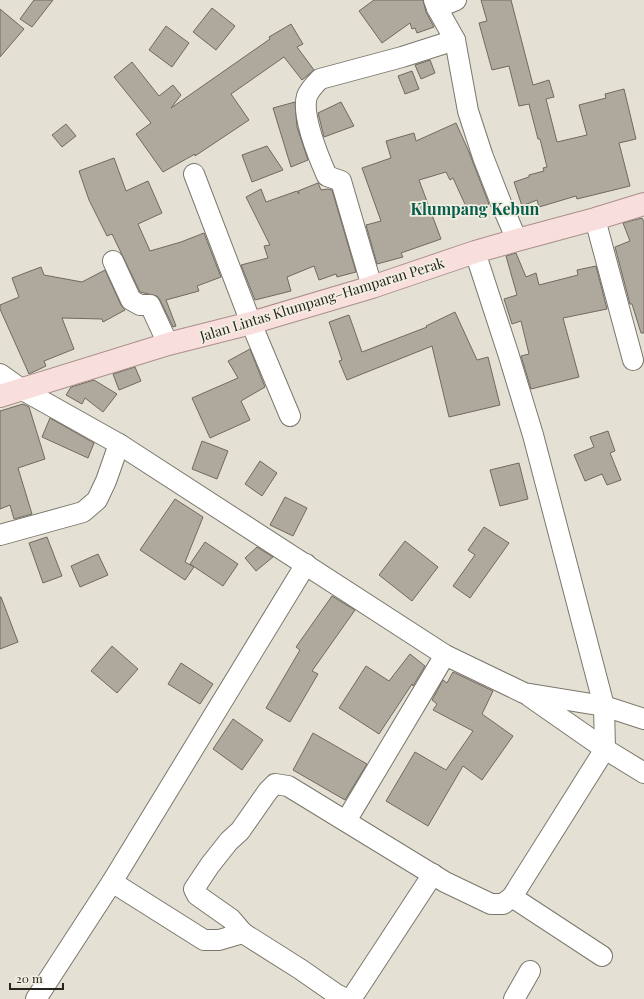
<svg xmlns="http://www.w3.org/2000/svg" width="644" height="999" font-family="'Playfair Display',serif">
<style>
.building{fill:#afa89d;stroke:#70695f}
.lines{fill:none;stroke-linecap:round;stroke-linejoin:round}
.minor-casing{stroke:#7a776c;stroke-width:22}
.primary-casing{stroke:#ab8f8a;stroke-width:24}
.minor{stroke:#fff;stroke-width:20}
.primary{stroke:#f8dedc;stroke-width:22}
.labels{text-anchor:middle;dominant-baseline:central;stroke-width:3.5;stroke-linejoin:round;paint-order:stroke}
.street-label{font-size:14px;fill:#25241f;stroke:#f2eee1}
.quarter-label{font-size:16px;font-weight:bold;fill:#055d4b;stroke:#f2eee1}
</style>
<rect width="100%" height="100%" fill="#e4e1d4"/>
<g class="building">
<polygon points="34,0 53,0 32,27 20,19"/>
<polygon points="374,0 423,0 426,12 434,27 417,33 415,28 412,29 410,23 382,43 359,11"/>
<polygon points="481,0 511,0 533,85 549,80 554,97 546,99 557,142 587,135 579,105 606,98 605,94 624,89 636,139 619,143 630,186 577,199 576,196 539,207 537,200 522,206 514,182 529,177 529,175 544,171 543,168 547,167 540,139 538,139 529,104 519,106 509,66 492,70 479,23 487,21"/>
<polygon points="212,8 235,26 216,50 193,32"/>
<polygon points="0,9 24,29 0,57"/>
<polygon points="291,24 303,44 297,47 314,70 302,80 284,57 231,94 249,120 195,156 195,154 163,172 136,134 151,123 114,77 132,62 159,96 173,85 181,95 171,108 270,39 269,37"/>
<polygon points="166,26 189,43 172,67 149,50"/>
<polygon points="430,60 435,73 421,79 415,65"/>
<polygon points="412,71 419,89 405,94 398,76"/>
<polygon points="295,102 297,127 308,160 291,167 273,108"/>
<polygon points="341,102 354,126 324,137 318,113"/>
<polygon points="456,123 469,152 489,204 469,213 453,178 450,180 446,172 419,180 441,239 401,253 403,257 377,264 366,225 381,221 362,168 391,158 386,141 414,133 416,141"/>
<polygon points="66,124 76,136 62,147 52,135"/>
<polygon points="267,146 283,170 252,182 242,155"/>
<polygon points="114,158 126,191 148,181 162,213 138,224 150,251 181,242 204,233 221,277 197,286 199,291 166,300 176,326 173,327 160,300 157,296 140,292 112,234 107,236 89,200 79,171"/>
<polygon points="318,183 321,190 328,189 332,190 356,272 337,277 336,274 319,280 314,266 287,277 291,291 255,300 241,265 268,258 264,246 270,245 246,197 261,189 266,202 297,191 299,194 298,191"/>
<polygon points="642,218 644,222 644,333 641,333 632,304 630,304 615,247 630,241 623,223"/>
<polygon points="516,253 526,277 536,273 539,285 578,275 577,270 596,266 607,309 563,318 579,377 531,389 521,356 529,354 521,321 512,324 504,299 517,295 506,256"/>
<polygon points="41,267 44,275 82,282 105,270 121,305 125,310 103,322 102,319 62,318 74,349 44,361 46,366 29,374 0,309 0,305 19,297 12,278"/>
<polygon points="455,312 477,360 488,357 500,405 449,417 432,346 347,380 339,361 342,360 329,322 349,315 362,352 427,327 426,326"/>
<polygon points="250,349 265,387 241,401 250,420 210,438 192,398 238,378 228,361"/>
<polygon points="135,367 141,381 119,390 113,374"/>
<polygon points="94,380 117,394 103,412 85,398 82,404 66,395 71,387"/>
<polygon points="23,404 29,407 45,459 18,468 32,514 14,519 10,505 0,509 0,411"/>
<polygon points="50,418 94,443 88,458 42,437"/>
<polygon points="608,431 615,451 610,453 621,480 607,485 602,474 585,481 574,455 594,447 590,437"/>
<polygon points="202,441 228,451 217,479 192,469"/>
<polygon points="260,461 277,473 262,496 245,484"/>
<polygon points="519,463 528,499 500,506 490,470"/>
<polygon points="285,497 307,508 293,536 270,525"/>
<polygon points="175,499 203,517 185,562 194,567 185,580 140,550"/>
<polygon points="484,527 509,543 470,598 453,586 475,555 468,550"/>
<polygon points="47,537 62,576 43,583 29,543"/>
<polygon points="405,541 438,567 412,601 379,575"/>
<polygon points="205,542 238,564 223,586 190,564"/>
<polygon points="257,547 273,557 256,571 245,558"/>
<polygon points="98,554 108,575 80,587 71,566"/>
<polygon points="332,596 355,610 312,671 318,674 290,722 266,708 300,650 296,647"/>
<polygon points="0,597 1,597 18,642 0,649"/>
<polygon points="112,646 138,669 117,693 91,671"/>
<polygon points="410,654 425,666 413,686 412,684 379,734 339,708 366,666 389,681"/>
<polygon points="181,663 213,684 200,704 168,684"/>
<polygon points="453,672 493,691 482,714 513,736 482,780 463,766 428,826 386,801 415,752 446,770 473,731 433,710 437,704 432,700 443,680 447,683"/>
<polygon points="233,719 263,740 242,770 213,749"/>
<polygon points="313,733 367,764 345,800 293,770"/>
</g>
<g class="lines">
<g class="minor-casing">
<g id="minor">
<polyline points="434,0 437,8 455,40 468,111 483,157 503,208 517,240"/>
<polyline points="437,8 456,0"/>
<polyline points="194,174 251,323 290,416"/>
<polyline points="595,219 633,360"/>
<polyline points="113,261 131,300 140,305 150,305 168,344"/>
<path d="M372,287L341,181L327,176C319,158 301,115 307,96C310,89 315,84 320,79L402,57L455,40"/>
<polyline points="0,374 21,389 119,444 445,655 524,693 604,706 644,719"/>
<polyline points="0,535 83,512 97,500 106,481 119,444"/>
<polyline points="529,696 605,749 644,773"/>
<polyline points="346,821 445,655"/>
<polyline points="112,882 204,940 219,940 243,933 300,969 336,994 346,999"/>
<polyline points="512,897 602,956"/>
<polyline points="243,933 231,919 197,895 194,889 210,865 229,841 240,831 268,791 275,784 288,786 445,882 491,904 503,904 512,897 605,749 604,706 533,435 508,353 475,252"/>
<polyline points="36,999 112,882 306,564"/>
<polyline points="347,999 353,996 359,987 433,874"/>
<polyline points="514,999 530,971"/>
</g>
</g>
<g class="primary-casing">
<polyline id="primary" points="0,396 168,344 251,323 372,287 475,252 517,240 595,219 644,204"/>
</g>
<use href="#minor" class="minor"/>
<use href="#primary" class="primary"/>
</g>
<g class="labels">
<g class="street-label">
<text transform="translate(322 299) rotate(-17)">Jalan Lintas Klumpang–Hamparan Perak</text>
</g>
<g class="quarter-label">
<text x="475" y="208">Klumpang Kebun</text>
</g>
</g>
<path d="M10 983v6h53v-6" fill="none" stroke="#25241f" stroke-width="2"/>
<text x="16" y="983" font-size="12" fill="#25241f" stroke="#f2eee1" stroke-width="3" paint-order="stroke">20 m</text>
</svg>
